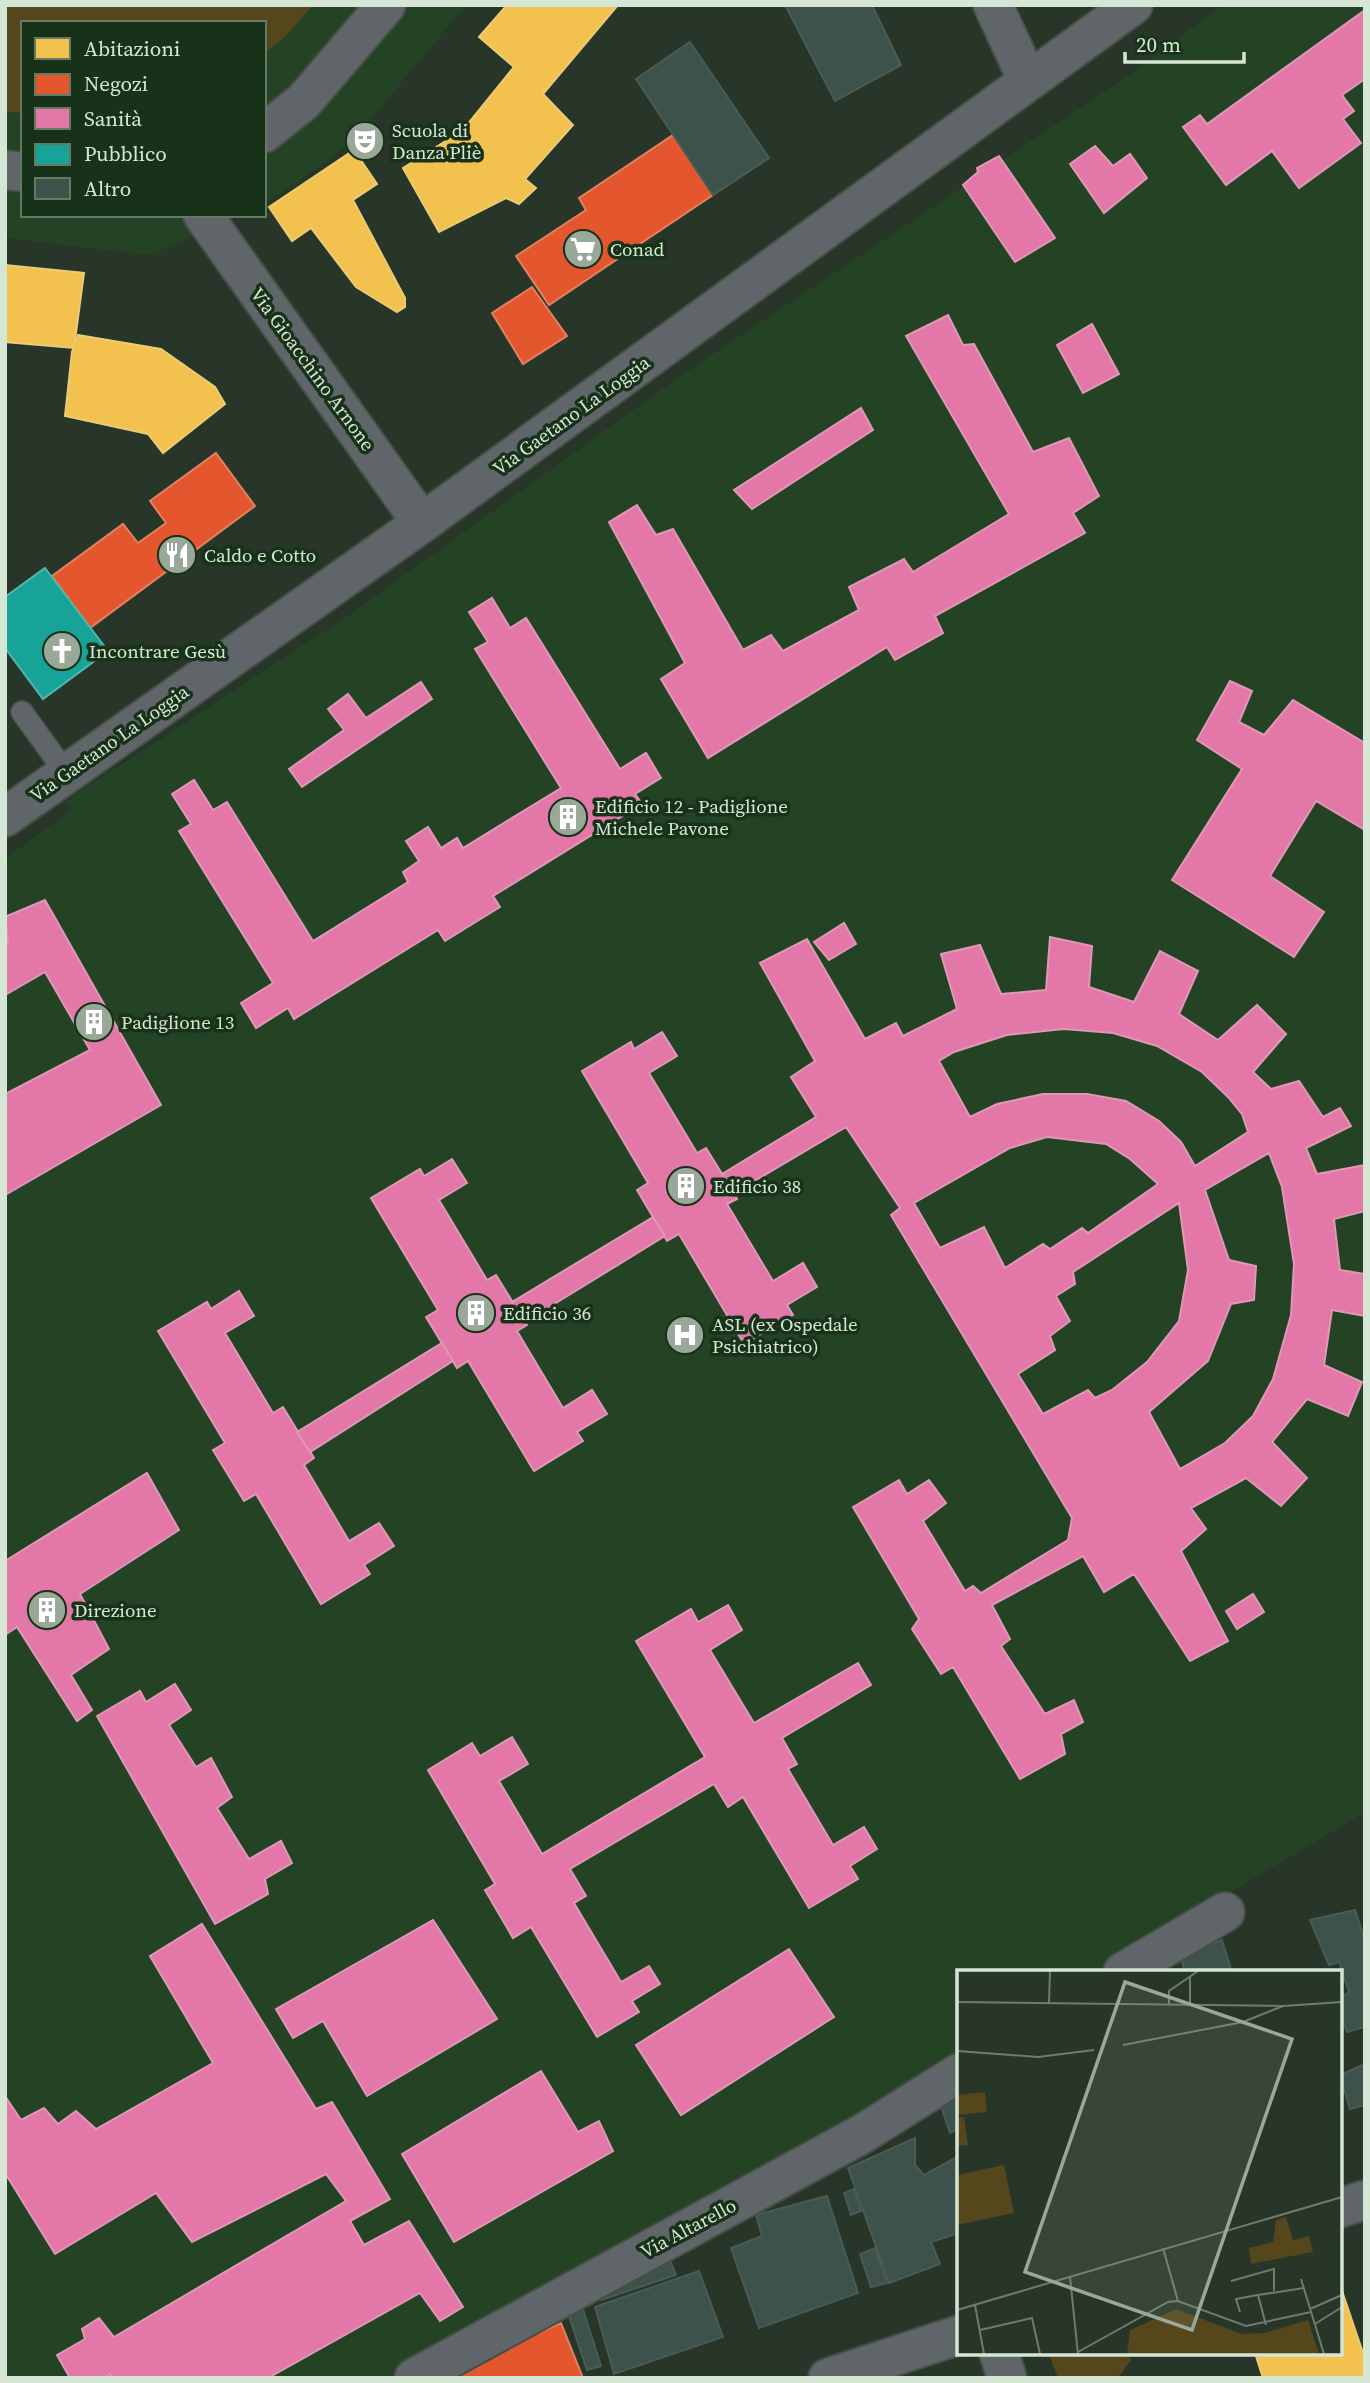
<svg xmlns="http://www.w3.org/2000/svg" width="1370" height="2383" font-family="'Source Serif 4',serif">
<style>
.built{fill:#244325}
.green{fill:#55461c}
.homes{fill:#f2c14e;stroke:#eacc76;stroke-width:2}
.shops{fill:#e4572e;stroke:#e08260;stroke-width:2}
.health{fill:#e377a8;stroke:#df98b6;stroke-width:2;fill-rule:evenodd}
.public{fill:#17a398;stroke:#50b7aa;stroke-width:2}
.building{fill:#3d524b;stroke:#4a5b55;stroke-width:2}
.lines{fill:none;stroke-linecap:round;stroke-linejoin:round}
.service-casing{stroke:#455045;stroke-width:24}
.minor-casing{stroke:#455045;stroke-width:42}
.tertiary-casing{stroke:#455045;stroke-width:42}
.service{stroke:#5f6569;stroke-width:21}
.minor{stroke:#5f6569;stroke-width:38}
.tertiary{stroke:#5f6569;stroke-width:38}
.labels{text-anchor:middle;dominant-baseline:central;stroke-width:7;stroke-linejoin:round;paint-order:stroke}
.poi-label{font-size:19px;fill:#d6e6d5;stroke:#173218;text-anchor:start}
.street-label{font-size:19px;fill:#d6e6d5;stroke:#173218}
.inset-road{fill:none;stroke:#6d7c6d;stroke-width:2}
.view{fill:#99a898;fill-opacity:0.15;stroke:#99a898;stroke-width:3.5}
.inset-edge{fill:none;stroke:#d6e6d5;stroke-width:3.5}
</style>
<rect width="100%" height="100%" fill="#273628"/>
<g class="built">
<polygon points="313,5 466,5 350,144 264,205 264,54 285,37"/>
<polygon points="1223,5 1365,5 1365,1812 1097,1972 959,1972 959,2054 402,2378 5,2378 5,859 70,811 66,801 349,615 682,375 1124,79"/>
<polygon points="5,112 23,113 23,215 240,215 150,255 5,238"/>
</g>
<g class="green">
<polygon points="5,5 313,5 285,37 264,54 264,23 23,23 23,113 5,112"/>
<polygon points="1054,2353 1129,2353 1131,2360 1118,2378 1058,2378 1049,2355"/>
</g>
<g class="homes">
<polygon points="507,5 618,5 543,94 573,125 525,179 536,188 519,204 506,198 439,232 403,168 463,130 514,67 479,37"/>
<polygon points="354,150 377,184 353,200 405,298 405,307 397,312 356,287 311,228 292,241 269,207"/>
<polygon points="5,265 84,273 74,348 5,342"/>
<polygon points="78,335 161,349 215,387 225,404 163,453 148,434 65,416 72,352"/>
<polygon points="1340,2285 1365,2359 1365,2378 1263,2378 1255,2353 1340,2353"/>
</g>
<g class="shops">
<polygon points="673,135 713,195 549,305 516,256 586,210 579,198"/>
<polygon points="532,287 567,336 523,364 492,313"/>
<polygon points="216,453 255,506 90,628 52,576 123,524 138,543 166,523 150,501"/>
<polygon points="561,2323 583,2378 438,2378"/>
</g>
<g class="health">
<polygon points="1365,10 1365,79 1342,95 1354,111 1343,119 1361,143 1299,188 1272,151 1226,185 1183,127 1200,115 1207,124"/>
<polygon points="1095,146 1113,166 1130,154 1147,178 1104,213 1070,164"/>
<polygon points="999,156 1055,238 1015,262 963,185 978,172 977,168"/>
<polygon points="948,315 963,345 974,344 1033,452 1069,438 1099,496 1073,513 1085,533 935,616 943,633 895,660 887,647 708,758 661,679 685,663 609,522 637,505 656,535 673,529 743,650 771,635 783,651 859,610 849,587 904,559 913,572 1009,514 906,336"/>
<polygon points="1092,324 1119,374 1083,393 1057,345"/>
<polygon points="861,408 873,430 752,509 734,490"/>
<polygon points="492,598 510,628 526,618 620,769 646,753 661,778 635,794 642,804 493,896 500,907 445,941 438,930 294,1019 288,1008 256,1028 241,1003 273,983 179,831 191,824 172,794 194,780 213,810 227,802 313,941 408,882 403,872 419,861 406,841 428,827 441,848 457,838 463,848 561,788 475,649 488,642 469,612"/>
<polygon points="1230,681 1252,691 1239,722 1264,735 1293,700 1365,743 1365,830 1316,801 1270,876 1324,912 1294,957 1172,880 1242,769 1197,740"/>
<polygon points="421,682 432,699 302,787 289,769 344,730 328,709 348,694 366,718"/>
<polygon points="45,900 161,1105 5,1195 5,1094 90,1050 45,972 5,995 5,943 8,942 5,917"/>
<polygon points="844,923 856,944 829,960 814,942"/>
<path d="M1050,937L1092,946L1089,987L1134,1002L1160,951L1198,971L1179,1014L1218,1040L1257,1005L1286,1034L1253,1072L1271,1089L1299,1081L1323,1117L1340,1108L1351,1126L1306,1148L1317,1174L1365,1165V1211L1334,1219L1340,1270L1365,1274V1316L1332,1310L1324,1365L1362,1382L1348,1416L1307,1399L1272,1442L1307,1478L1281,1506L1246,1478L1191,1508L1206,1529L1181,1551L1228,1641L1190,1661L1134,1574L1104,1592L1083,1556L992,1605L1010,1639L1001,1646L1045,1714L1074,1700L1083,1722L1061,1734L1065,1754L1020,1779L953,1667L941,1674L912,1629L919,1619L853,1507L899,1480L907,1494L929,1480L946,1503L923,1521L965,1591L973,1586L981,1593L1068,1540L1072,1518L891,1215L900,1208L846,1127L734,1193L722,1174L816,1117L791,1077L815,1061L760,963L807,939L865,1039L896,1023L903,1036L957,1009L941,954L980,945L1001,994L1046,990ZM1064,1029L1113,1033L1157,1046L1202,1072L1229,1098L1242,1114L1248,1132L1195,1166L1181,1142L1159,1121L1126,1101L1087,1094H1043L997,1104L970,1117L939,1061L954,1052L1007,1035ZM1047,1137L1106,1144L1130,1159L1158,1184L1088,1233L1082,1228L1050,1249L1043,1244L1005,1268L984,1227L940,1248L914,1203L1010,1148ZM1269,1153L1282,1187L1294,1264L1291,1315L1273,1379L1253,1416L1225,1443L1180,1469L1149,1412L1208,1361L1231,1304L1254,1300L1256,1266L1229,1260L1205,1190ZM1179,1203L1188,1270L1179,1321L1147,1362L1112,1390L1095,1398L1088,1390L1043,1414L1018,1374L1055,1350L1050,1336L1070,1321L1056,1296L1075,1284L1073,1272Z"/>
<polygon points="662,1032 677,1056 649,1073 697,1153 706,1148 734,1193 737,1199 727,1204 773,1281 803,1263 817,1287 787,1305 793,1315 744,1344 679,1234 667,1241 637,1190 648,1183 582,1071 631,1042 634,1049"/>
<polygon points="452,1159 467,1183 439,1200 487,1280 496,1275 525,1322 527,1325 517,1331 563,1408 592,1390 607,1414 577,1432 583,1441 534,1471 468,1361 457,1368 426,1317 438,1310 371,1198 420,1169 424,1176"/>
<polygon points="653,1217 665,1236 525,1322 512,1302"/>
<polygon points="239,1291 254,1316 225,1333 273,1413 283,1407 314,1458 304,1465 349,1541 379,1523 394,1546 364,1565 370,1574 321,1604 256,1494 244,1501 213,1450 225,1443 158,1331 207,1302 211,1309"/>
<polygon points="442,1343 453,1361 310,1452 297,1432"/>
<polygon points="147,1473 179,1530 80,1594 109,1649 71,1675 92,1710 77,1721 17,1627 5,1635 5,1561"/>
<polygon points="1253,1594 1264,1612 1237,1629 1226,1611"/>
<polygon points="728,1605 742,1630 710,1650 754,1723 858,1663 871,1685 782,1738 797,1764 788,1769 833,1845 864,1827 877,1849 850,1866 858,1879 809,1908 743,1797 728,1807 714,1784 570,1869 586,1896 574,1903 621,1982 649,1966 660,1984 632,2001 639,2012 597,2037 531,1927 513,1938 485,1890 495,1884 428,1770 472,1743 480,1756 512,1737 528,1764 499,1781 542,1854 705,1757 636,1641 691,1609 698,1622"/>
<polygon points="175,1684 191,1710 169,1725 196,1767 211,1758 232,1797 217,1808 249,1859 281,1841 292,1863 265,1879 268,1894 215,1924 97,1716 140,1691 146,1702"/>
<polygon points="433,1920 497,2019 367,2096 323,2021 293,2038 276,2009"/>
<polygon points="202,1924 316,2109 332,2102 390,2199 350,2221 364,2245 409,2221 463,2307 440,2321 420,2293 268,2378 113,2378 110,2374 104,2378 70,2378 57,2355 85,2339 82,2329 99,2318 114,2337 346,2201 326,2174 192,2242 156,2193 55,2254 5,2173 5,2096 21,2120 44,2108 58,2124 76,2111 96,2129 213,2063 150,1956"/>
<polygon points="789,1949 834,2017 681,2115 636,2045"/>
<polygon points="541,2071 578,2132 599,2121 613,2151 454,2242 402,2154"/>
</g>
<polygon class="public" points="45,568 108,651 43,699 5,648 5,597"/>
<g class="building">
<polygon points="785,5 872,5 901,65 835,101"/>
<polygon points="690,42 769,158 713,195 636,79"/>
<polygon points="1355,1910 1365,1941 1365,2030 1364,2027 1347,2032 1340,2013 1340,1998 1349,1992 1339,1962 1329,1965 1310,1920"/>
<polygon points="1222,1940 1232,1972 1185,1972 1180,1955"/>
<polygon points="1365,2064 1365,2105 1350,2109 1340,2075"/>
<polygon points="959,2094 959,2129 950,2133 940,2103"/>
<polygon points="915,2138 915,2165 924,2175 959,2156 959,2233 931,2242 940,2264 889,2283 848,2168"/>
<polygon points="854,2189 861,2211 851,2215 844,2193"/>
<polygon points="827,2196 858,2293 759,2328 731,2248 762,2236 756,2215"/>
<polygon points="875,2248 887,2283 871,2287 860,2254"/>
<polygon points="668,2256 676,2275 601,2300 598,2294"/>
<polygon points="699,2271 723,2337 614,2374 595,2307"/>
<polygon points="581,2303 601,2366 587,2370 568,2313"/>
</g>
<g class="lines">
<g class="service-casing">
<polyline id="service" points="22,712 66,773"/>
</g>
<g class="minor-casing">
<g id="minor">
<polyline points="264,133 304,101 386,5"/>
<polyline points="5,170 23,172"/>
<polyline points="203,215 422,523"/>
<polyline points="1123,1972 1225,1912"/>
<polyline points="999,2353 1007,2378"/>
<polyline points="414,2378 862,2134 959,2073"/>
</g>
</g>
<g class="tertiary-casing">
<g id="tertiary">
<polyline points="993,5 1028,81"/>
<polyline points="5,817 422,523 1133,5"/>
<polyline points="1340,2208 1365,2200"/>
<polyline points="828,2378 959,2335"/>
</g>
</g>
<use href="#service" class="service"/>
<use href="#minor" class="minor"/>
<use href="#tertiary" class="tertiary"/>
</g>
<defs>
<g id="theatre-disc" transform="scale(2.0125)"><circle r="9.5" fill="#99a898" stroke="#173218"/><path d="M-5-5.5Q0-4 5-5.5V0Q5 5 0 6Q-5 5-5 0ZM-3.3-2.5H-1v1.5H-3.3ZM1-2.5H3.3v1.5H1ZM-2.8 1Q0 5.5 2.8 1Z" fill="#fff"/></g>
<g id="supermarket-disc" transform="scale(2.0125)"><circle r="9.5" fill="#99a898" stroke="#173218"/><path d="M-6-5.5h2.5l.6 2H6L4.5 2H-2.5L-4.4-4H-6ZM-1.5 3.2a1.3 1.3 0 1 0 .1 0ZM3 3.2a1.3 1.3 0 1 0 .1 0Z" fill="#fff"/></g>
<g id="restaurant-disc" transform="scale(2.0125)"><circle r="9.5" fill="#99a898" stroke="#173218"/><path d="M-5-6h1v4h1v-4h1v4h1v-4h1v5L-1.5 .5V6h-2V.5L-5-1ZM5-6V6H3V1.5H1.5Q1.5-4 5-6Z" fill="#fff"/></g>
<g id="church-disc" transform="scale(2.0125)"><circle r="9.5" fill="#99a898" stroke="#173218"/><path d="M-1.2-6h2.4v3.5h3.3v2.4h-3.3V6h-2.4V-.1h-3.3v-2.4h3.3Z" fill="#fff"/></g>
<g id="building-disc" transform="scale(2.0125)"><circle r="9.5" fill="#99a898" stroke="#173218"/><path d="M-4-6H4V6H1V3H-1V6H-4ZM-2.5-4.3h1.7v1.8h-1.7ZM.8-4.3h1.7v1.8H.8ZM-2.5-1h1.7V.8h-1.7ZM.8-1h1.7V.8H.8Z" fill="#fff"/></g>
<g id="hospital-disc" transform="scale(2.0125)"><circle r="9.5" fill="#99a898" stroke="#173218"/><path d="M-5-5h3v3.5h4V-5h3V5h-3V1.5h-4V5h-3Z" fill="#fff"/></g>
</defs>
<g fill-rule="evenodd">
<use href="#theatre-disc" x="365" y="141"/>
<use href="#supermarket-disc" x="583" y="249"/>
<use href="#restaurant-disc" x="177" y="555"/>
<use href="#church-disc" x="62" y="651"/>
<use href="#building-disc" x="568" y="817"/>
<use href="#building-disc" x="94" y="1022"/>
<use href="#building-disc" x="686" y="1186"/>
<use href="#building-disc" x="476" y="1313"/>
<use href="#hospital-disc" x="685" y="1335"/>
<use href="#building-disc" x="47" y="1610"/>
</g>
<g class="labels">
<g class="poi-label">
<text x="392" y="130">Scuola di<tspan x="392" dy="22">Danza Pliè</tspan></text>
<text x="610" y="249">Conad</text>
<text x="204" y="555">Caldo e Cotto</text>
<text x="89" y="651">Incontrare Gesù</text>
<text x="595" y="806">Edificio 12 - Padiglione<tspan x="595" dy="22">Michele Pavone</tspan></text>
<text x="121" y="1022">Padiglione 13</text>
<text x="713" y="1186">Edificio 38</text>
<text x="503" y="1313">Edificio 36</text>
<text x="712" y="1324">ASL (ex Ospedale<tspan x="712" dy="22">Psichiatrico)</tspan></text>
<text x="74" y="1610">Direzione</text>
</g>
<g class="street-label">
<text transform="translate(313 369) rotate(54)">Via Gioacchino Arnone</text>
<text transform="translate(571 415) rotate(-36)">Via Gaetano La Loggia</text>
<text transform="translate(109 743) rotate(-35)">Via Gaetano La Loggia</text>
<text transform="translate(688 2228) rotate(-28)">Via Altarello</text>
</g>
</g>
<g transform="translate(957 1970)">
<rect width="385" height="385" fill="#273628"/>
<path d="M28,122L30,142L0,145V125ZM7,147L11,175L0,176V148ZM47,195L57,243L0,255V205ZM329,247L336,270L352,266L356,282L294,294L292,278L316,272L319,250ZM219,339L285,364L308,363L351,350L362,384H170L173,360Z" fill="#55461c"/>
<path class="inset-road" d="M233,6V35M0,32L326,36L385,32M92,33L93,1M212,35V21L241,1M166,75L286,52L326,36M0,81L81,87L137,80M206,278L221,331M113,307L121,384M344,309L367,384M274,311L317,299V321M301,325L347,318M18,335L27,384M353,339L385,325M0,340L385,227M283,342L279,329L301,325L309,355M358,354L385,337M23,360L75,348L83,384M121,382L211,332L221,331L289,356L354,342"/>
<path class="view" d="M168,12L335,69L235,360L68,302Z"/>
<rect width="385" height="385" class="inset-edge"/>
</g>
<rect width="1370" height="2383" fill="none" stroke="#d6e6d5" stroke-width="14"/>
<rect x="21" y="21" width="245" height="196" fill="#173218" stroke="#637a64" stroke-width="2"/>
<rect x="35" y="38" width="35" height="21" fill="#f2c14e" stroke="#637a64" stroke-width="2"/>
<text x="84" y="56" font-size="21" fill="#d6e6d5">Abitazioni</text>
<rect x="35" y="74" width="35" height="21" fill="#e4572e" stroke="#637a64" stroke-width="2"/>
<text x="84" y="91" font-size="21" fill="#d6e6d5">Negozi</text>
<rect x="35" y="108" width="35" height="21" fill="#e377a8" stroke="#637a64" stroke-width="2"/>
<text x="84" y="126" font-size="21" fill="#d6e6d5">Sanità</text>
<rect x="35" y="144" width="35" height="21" fill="#17a398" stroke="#637a64" stroke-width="2"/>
<text x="84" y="161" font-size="21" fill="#d6e6d5">Pubblico</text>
<rect x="35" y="178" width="35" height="21" fill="#3d524b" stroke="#637a64" stroke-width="2"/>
<text x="84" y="196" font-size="21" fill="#d6e6d5">Altro</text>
<path d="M1125 52v10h119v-10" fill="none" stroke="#d6e6d5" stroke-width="3.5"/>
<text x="1136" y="52" font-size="21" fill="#d6e6d5" stroke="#173218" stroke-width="5" paint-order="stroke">20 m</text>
</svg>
